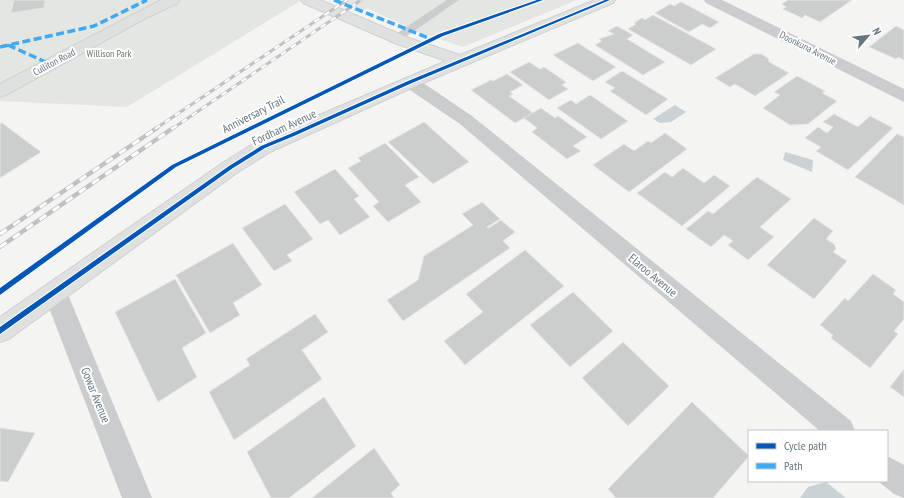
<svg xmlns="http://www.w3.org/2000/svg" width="904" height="498" font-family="'PT Sans Narrow',sans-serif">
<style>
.built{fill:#e3e4e4}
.green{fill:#e4e7e1}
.water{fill:#cbd2d5}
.building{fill:#cccece;stroke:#e4e4e3}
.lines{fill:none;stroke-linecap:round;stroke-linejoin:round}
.secondary-casing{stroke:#d0d1d1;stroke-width:2}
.lane{fill:#cacccd;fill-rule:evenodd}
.street{fill:#cacccd;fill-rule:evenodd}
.secondary{fill:#dfe0e0;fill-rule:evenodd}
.rail-far1-casing{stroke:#c0c1c2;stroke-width:3}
.rail-casing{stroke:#c0c1c2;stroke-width:4.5}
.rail-far1{stroke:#fff;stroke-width:2;stroke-dasharray:6;stroke-linecap:butt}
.rail{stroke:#fff;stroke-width:3;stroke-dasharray:8;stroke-linecap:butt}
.quiet{stroke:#3fa9f5;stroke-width:3.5;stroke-dasharray:8 3.5;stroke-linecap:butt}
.cycleway-casing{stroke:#fff;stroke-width:2}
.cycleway{fill:#0057b8;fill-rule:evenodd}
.labels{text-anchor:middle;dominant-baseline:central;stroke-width:4;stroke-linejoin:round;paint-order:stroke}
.far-street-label{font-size:10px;fill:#667581;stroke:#fff}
.far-park-label{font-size:10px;fill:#697964;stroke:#fff}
.street-label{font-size:12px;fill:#667581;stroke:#fff}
</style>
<rect width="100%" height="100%" fill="#f4f4f3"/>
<polygon class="built" points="341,0 379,0 364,10"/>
<g class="green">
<polygon points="0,0 302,0 127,107 0,101"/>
<polygon points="379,0 577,0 463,47 420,33 367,8"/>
</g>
<g class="water">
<polygon points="675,105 686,112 671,122 660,123 653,119"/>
<polygon points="785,152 813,160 812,172 783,160"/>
<polygon points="826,482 846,498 800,498 808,487"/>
</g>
<g class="building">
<polygon points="14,0 45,0 44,8 11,13"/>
<polygon points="788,0 852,0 820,22 805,15 802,18 783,9 786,7 782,4"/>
<polygon points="681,2 719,22 710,28 702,24 689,32 655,13 670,4 674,6"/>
<polygon points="653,15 716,49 691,65 628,29 636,24 634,23 642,18 645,20"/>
<polygon points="617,26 633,35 627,39 665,62 643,75 595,45 602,41 599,39 614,34 608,31"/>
<polygon points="896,26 904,30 904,60 898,57 896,59 869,47"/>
<polygon points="578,43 616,67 593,81 553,55"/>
<polygon points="754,54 761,54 768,58 769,62 789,73 755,96 735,84 730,87 715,78"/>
<polygon points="529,62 540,69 544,67 566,82 562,85 568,89 549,100 510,72"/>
<polygon points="622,71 668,99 646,115 610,91 615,88 605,82"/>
<polygon points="507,74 523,85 510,92 513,94 509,96 533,113 515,123 471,90 491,80 493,81"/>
<polygon points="797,76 825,91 822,93 837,101 808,124 790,125 763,108 780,95 774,92"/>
<polygon points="590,95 628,121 601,139 557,108 571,100 576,104"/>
<polygon points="541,108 555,118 558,116 587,137 573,146 581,151 567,159 532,132 537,128 524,118"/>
<polygon points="834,114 858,127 870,116 893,128 848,170 816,151 821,147 805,138 818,127 827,133 833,127 823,122"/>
<polygon points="424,122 469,162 433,184 388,142"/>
<polygon points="2,123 41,152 0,178 0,124"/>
<polygon points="665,133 687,149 629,192 593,165 624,144 634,151 648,141 651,143"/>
<polygon points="897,134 904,137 904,205 855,177"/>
<polygon points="385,143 419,177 405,185 421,202 388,222 373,206 379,202 348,168 361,161 358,158"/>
<polygon points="683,168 704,183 714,175 730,186 682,226 637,193 665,172 672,177"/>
<polygon points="335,169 359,196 354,199 370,217 340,235 328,220 320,224 294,192"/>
<polygon points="757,177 791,199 760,227 774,237 748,260 728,245 733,241 724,235 711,247 686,229 708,211 713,214"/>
<polygon points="482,202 500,219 487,227 489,228 501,220 515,232 503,241 510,248 403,321 387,300 418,280 424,256 473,225 462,214"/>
<polygon points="285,204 313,239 287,255 292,261 274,271 242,228"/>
<polygon points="814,218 833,231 826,239 834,244 836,249 833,252 847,261 814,299 767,265"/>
<polygon points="233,243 262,285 233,303 240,315 210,333 176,275"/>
<polygon points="525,250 564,286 465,365 444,341 483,312 466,294"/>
<polygon points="873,274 896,290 893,294 904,302 904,319 894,331 898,334 870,368 831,338 833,335 820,325 845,298 848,301"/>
<polygon points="175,279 206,333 182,348 197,377 158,402 115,312"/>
<polygon points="573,292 613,331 570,367 530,325"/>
<polygon points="315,314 328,332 302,350 322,379 234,440 209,392 250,365 246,359"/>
<polygon points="623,342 669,386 628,426 582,378"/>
<polygon points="904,369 904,397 890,387"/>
<polygon points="324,397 356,446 289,498 271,498 247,452"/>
<polygon points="692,402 749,456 713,498 616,498 608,489"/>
<polygon points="0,428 35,433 8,482 0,481"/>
<polygon points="374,448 400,485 391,493 394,498 312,498"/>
</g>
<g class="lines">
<g class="secondary-casing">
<g id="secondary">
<polygon points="161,0 180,0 178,3 144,19 6,95 0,97 0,84"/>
<polygon points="301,0 320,0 409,38 460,55 595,0 615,0 613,3 416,86 270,152 238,172 9,339 0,342 0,317 224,162 256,142 446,61 397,44 303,3"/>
</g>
</g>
<polygon class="lane" points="447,0 459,0 401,40 393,40 391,38 393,36"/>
<g class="street">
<polygon points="704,0 722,0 904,89 904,102 706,3"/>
<polygon points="410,77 416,78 472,116 851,421 855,431 820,431 460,124 404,86 401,82 404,78"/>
<polygon points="55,282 63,285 67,292 152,498 122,498 43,292 47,285"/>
<polygon points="887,456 904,465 904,498 894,494 878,481 887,481"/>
</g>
<use href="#secondary" class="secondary"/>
<g class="rail-far1-casing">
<g id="rail-far1">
<polyline points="155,129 347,0"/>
<polyline points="172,129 361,0"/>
</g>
</g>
<g class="rail-casing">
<g id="rail">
<polyline points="0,234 157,128"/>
<polyline points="0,247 173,128"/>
</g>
</g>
<use href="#rail-far1" class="rail-far1"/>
<use href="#rail" class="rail"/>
<g class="quiet">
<polyline points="334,0 431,39"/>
<polyline points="8,45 50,64"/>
<polyline points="0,47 94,26 147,0"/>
</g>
<g class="cycleway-casing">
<g id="cycleway">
<polygon points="537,0 543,0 443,36 176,167 0,295 0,288 172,165 439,34"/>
<polygon points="605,0 610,0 412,83 294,136 265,148 233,168 0,334 0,327 229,166 261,146 290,134 408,81"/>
</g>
</g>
<use href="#cycleway" class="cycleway"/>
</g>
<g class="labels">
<g class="far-street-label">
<text transform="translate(808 48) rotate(27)">Doonkuna Avenue</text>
<text transform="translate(54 62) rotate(-28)">Culliton Road</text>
</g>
<g class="far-park-label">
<text x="109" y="53">Willison Park</text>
</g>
<g class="street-label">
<text transform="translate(253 114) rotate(-27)">Anniversary Trail</text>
<text transform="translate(284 127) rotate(-25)">Fordham Avenue</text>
<text transform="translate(653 275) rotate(40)">Elaroo Avenue</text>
<text transform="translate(96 395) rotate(68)">Gowar Avenue</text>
</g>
</g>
<rect x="748" y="430" width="140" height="52" fill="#ffffff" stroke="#c2c8cd"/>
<rect x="756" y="443" width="20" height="6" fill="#0057b8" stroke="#c2c8cd"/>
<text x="784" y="450" font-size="12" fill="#667581">Cycle path</text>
<rect x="756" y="463" width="20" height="6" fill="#3fa9f5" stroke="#c2c8cd"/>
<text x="784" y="470" font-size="12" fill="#667581">Path</text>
<g transform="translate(868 36) rotate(62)" stroke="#ffffff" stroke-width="3" paint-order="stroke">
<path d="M0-3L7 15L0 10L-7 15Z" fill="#667581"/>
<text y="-6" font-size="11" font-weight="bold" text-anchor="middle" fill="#667581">N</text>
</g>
</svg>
